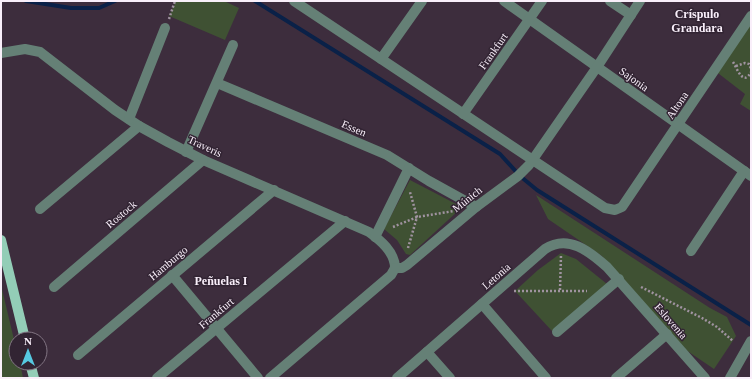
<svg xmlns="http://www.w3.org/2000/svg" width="752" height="379" font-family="'Times New Roman',serif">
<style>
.green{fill:#3f5133}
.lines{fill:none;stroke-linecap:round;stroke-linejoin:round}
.stream{stroke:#0a2148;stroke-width:4}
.path{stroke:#a093a0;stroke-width:2.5;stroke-dasharray:2 2;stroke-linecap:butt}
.minor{stroke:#658076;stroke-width:10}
.major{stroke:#93cdb7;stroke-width:10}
.labels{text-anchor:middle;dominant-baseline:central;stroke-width:3;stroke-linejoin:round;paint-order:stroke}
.street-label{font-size:11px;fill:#f9effa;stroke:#322433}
.neighbourhood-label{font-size:12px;font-weight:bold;fill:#f9effa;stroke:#322433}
</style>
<rect width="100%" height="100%" fill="#3d2d3d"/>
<g class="green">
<polygon points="176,1 224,1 239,8 225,40 169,16"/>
<polygon points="751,11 751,111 740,104 745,94 714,70"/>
<polygon points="410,180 458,205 459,210 410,255 406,254 397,240 384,229"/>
<polygon points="536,195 710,308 727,317 736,336 714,369 686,350 657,319 602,256 548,219"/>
<polygon points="561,253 576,259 607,284 552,331 515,291 538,270"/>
<polygon points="1,285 16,348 16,363 20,363 23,378 1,378"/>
</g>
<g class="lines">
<g class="stream">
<polyline points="26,1 71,8 99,8 115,1"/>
<polyline points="255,1 500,154 520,176 537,190 751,325"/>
</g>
<g class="path">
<polyline points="169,19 175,1"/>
<path d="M733,62C737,68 743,87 751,72"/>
<polyline points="736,66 745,63 749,64 751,69"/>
<polyline points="393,227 417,217 454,211"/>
<polyline points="408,248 417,217 410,192"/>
<polyline points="641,287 702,318 717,327 733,341"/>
<polyline points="560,290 561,255"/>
<polyline points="514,291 587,291"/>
</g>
<g class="minor">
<polyline points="294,1 605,208 615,210 622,207 751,16"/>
<polyline points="504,1 751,176"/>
<polyline points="610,1 631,15"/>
<path d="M1,53L25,49L40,52L115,110L139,126L168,142L203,160L369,232C380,240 395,252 395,268"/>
<polyline points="381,59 422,1"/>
<polyline points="217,83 387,155 429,181 476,207"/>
<polyline points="463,114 542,1"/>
<polyline points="129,119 165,28"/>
<polyline points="186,152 233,45"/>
<polyline points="40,209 139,126"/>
<polyline points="375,237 409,168"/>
<polyline points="691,251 744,171"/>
<polyline points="395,268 402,268 407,265 476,207 518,176 529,165 597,67 640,1"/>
<polyline points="172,275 258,378"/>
<polyline points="54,287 203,160"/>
<polyline points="482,304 546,378"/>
<polyline points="557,332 619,279"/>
<polyline points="427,352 450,378"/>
<polyline points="78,355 274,190"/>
<polyline points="157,378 345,221"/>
<polyline points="270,378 391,275 395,268"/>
<path d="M397,378L545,249C568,234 589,251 607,267L705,378"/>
<polyline points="616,378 667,334"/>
<polyline points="730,378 751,341"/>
</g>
<g class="major">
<polyline points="1,240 25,339"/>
<polyline points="30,363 34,378"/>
</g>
</g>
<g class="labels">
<g class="street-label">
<text transform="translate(493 51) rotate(-55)">Frankfurt</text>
<text transform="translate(634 79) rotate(35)">Sajonia</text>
<text transform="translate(677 105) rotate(-56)">Altona</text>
<text transform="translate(354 128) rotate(23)">Essen</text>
<text transform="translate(205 146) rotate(25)">Traveris</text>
<text transform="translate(467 199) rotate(-38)">Múnich</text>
<text transform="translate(121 214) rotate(-40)">Rostock</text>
<text transform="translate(168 263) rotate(-40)">Hamburgo</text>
<text transform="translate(496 276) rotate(-41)">Letonia</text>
<text transform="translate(216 313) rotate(-40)">Frankfurt</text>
<text transform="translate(671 321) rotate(49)">Eslovenia</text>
</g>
<g class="neighbourhood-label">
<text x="697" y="14">Críspulo<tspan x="697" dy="14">Grandara</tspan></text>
<text x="221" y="281">Peñuelas I</text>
</g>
</g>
<rect width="752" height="379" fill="none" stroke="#f9effa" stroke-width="4"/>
<g transform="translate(28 351)"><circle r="19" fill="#322433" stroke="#827583"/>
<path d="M0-3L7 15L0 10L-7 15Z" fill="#56c9e1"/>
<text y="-6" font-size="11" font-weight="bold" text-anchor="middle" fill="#f9effa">N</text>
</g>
</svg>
